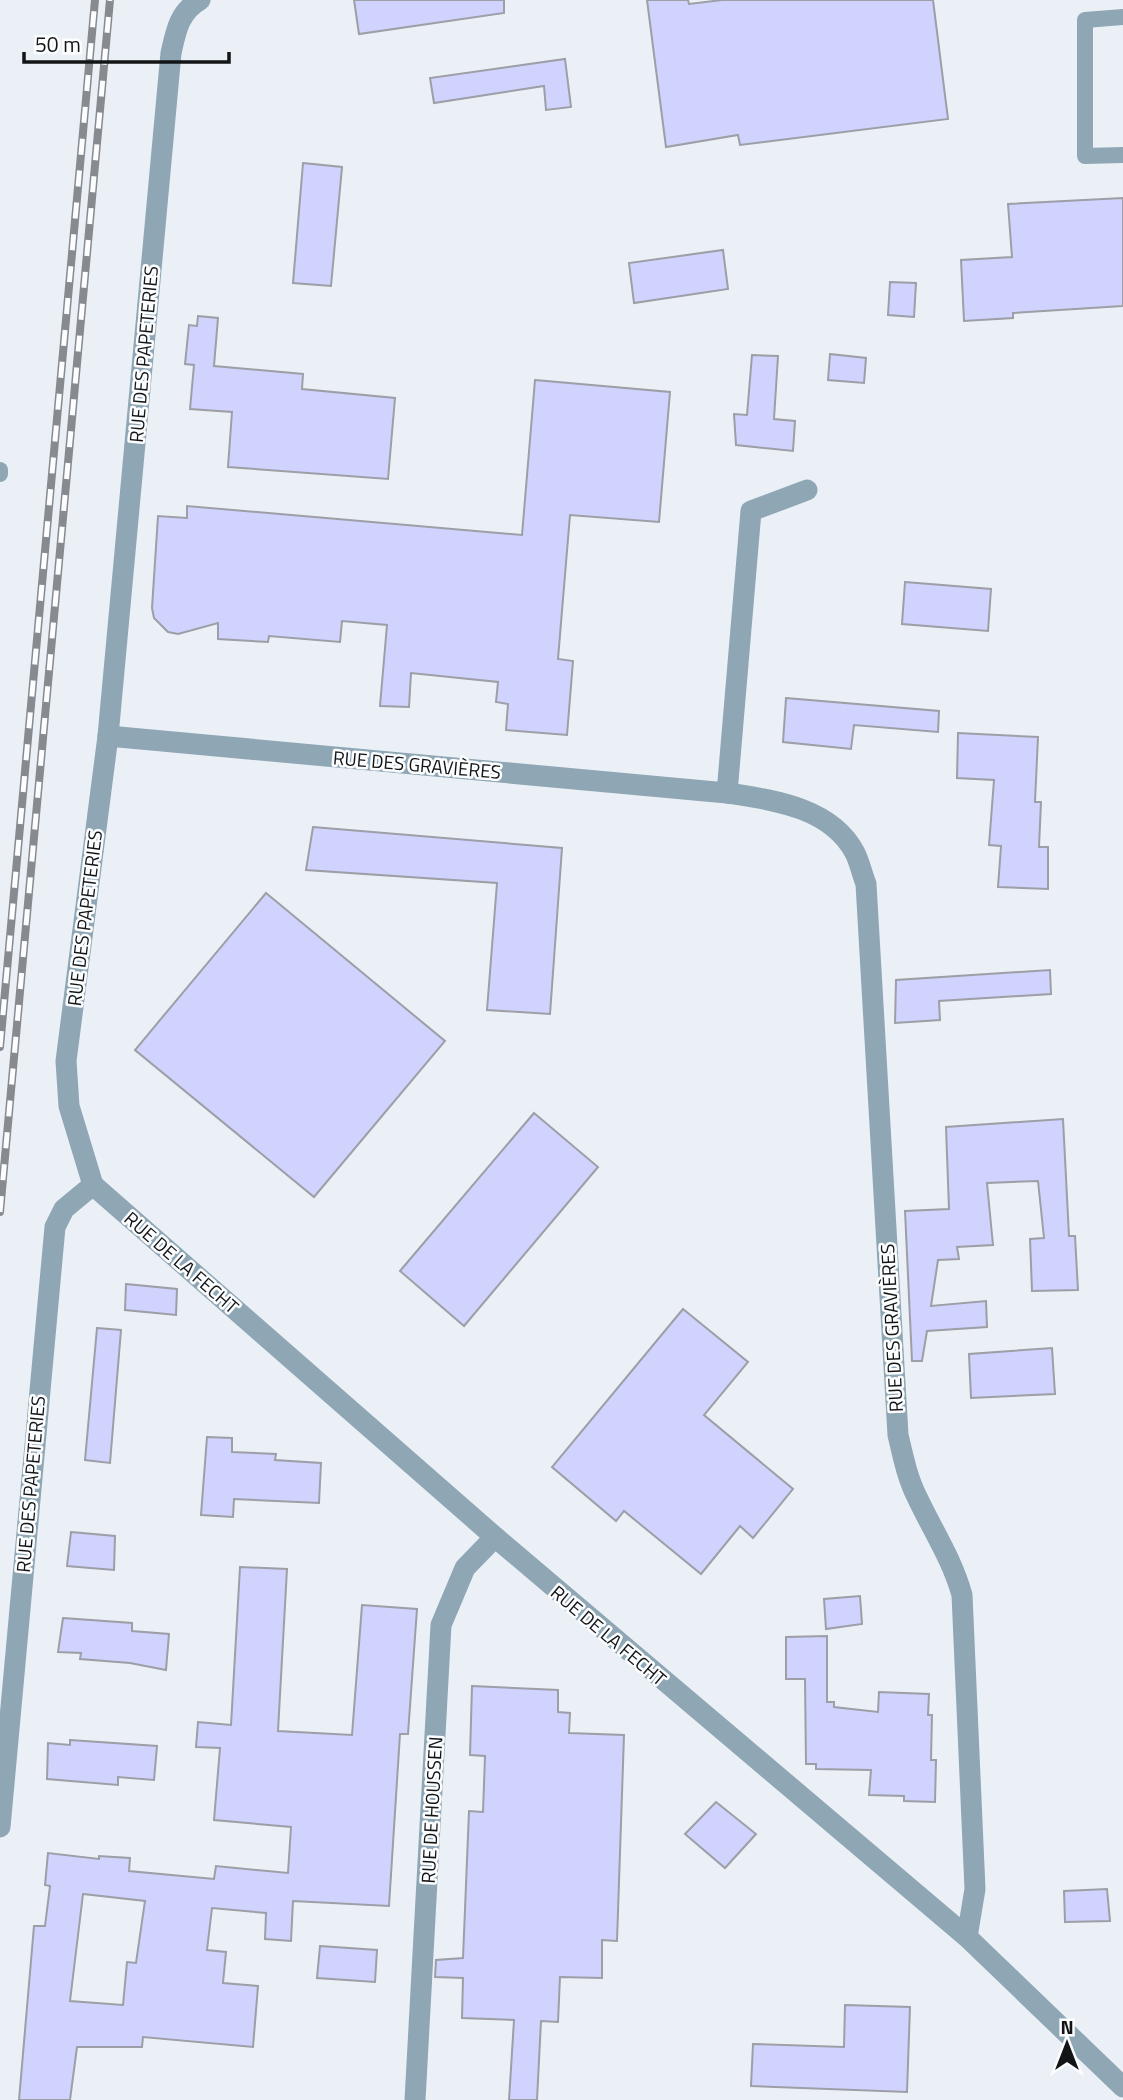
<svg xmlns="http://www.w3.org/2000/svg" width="1123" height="2100" font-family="'Titillium Web',sans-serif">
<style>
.building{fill:#cfd3fd;stroke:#9d9ea6;stroke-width:2;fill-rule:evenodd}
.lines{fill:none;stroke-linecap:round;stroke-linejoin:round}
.service{stroke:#8fa6b4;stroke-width:16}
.minor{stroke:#8fa6b4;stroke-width:21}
.tertiary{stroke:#8fa6b4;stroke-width:21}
.rail-casing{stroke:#878b90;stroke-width:8}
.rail{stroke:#fcfdfe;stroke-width:5;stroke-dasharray:16;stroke-linecap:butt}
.labels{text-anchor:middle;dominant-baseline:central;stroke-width:5;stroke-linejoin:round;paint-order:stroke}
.street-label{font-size:19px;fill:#121416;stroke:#fcfdfe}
</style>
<rect width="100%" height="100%" fill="#ebf0f7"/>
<g class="building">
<polygon points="354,0 504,0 504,13 359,34"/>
<polygon points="647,0 688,0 689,4 722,0 933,0 948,119 740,145 738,135 666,147"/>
<polygon points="565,59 571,107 546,110 544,86 434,103 430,78"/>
<polygon points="303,163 342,167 331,286 293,283"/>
<polygon points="1123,198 1123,306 1013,313 1013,318 964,321 961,260 1012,257 1008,204"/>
<polygon points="723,250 728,289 634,303 629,263"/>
<polygon points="890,282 916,283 914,317 888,315"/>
<polygon points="198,316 218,318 214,366 303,374 302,389 395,398 388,479 228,467 232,412 190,409 194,365 185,364 189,325 197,326"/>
<polygon points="830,354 866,358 864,383 828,380"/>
<polygon points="752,355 778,356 774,419 795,421 793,451 736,445 734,414 747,415"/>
<polygon points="535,380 670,392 659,522 570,515 558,659 573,661 567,735 506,730 508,704 496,702 498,682 411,673 409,707 380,706 387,625 342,621 340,642 269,636 268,642 218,639 218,623 178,634 168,632 154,618 152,608 158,516 187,518 187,506 522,535"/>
<polygon points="905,582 991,589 988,631 902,624"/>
<polygon points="786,698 939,711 938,732 854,725 851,749 783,742"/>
<polygon points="958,733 1038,737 1035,802 1041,802 1039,847 1048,847 1048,889 998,887 1001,846 989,845 994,780 957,778"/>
<polygon points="313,827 562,848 550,1014 487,1010 497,883 306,870"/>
<polygon points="266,893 445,1041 314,1197 135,1050"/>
<polygon points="1050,970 1051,994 939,1001 940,1020 895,1023 896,980"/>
<polygon points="534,1113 598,1167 464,1326 400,1271"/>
<polygon points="1063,1119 1069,1236 1075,1236 1078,1290 1032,1291 1030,1239 1044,1238 1038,1181 987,1183 993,1245 957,1247 959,1259 938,1260 931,1306 986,1301 987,1327 927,1331 922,1361 912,1361 905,1211 949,1209 946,1127"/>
<polygon points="126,1284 177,1289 176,1315 125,1310"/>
<polygon points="683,1309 748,1362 704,1415 793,1489 753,1538 740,1526 701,1574 624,1511 616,1521 552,1467"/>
<polygon points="97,1328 121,1330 110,1463 85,1460"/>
<polygon points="1052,1348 1055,1394 971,1398 969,1354"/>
<polygon points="207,1437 232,1438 232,1452 276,1454 275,1460 321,1463 319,1503 234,1499 233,1517 201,1515"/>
<polygon points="71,1532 115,1536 114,1570 67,1566"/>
<path d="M240,1567L287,1569L278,1731L352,1735L362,1605L417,1609L408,1734H400L389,1906L293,1901L291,1941L265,1939L266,1913L212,1908L207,1950L226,1952L223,1983L258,1986L253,2047L143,2037L142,2047H77L70,2100H19L34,1926H45L50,1886L45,1885L48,1853L99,1859V1856L130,1858L129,1871L214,1879L216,1866L288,1873L291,1827L214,1820L220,1748L196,1747L198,1722L231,1725ZM83,1894L145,1901L136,1963L127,1962L123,2005L70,2001Z"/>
<polygon points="860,1596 862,1624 826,1629 824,1599"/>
<polygon points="63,1618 132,1623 132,1631 169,1634 166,1670 130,1663 80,1659 81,1653 58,1652"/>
<polygon points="827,1636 827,1702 834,1702 834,1707 878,1712 879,1692 929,1694 928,1715 932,1715 931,1760 936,1760 935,1802 904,1801 904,1796 869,1795 871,1770 816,1769 816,1764 806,1764 805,1679 786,1679 786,1637"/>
<polygon points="472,1686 558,1690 558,1712 570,1713 569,1733 624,1735 617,1941 602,1940 602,1978 560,1977 558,2022 541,2021 537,2100 509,2100 514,2020 462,2018 463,1978 435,1977 436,1960 463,1958 469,1811 483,1812 485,1756 470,1755"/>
<polygon points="70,1740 157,1746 154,1780 118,1777 118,1785 47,1779 48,1743 70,1745"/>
<polygon points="716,1802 756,1834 725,1868 685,1834"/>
<polygon points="1107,1889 1110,1921 1065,1922 1064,1891"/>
<polygon points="320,1946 377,1950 375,1982 317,1978"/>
<polygon points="845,2005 910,2007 907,2092 751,2086 753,2044 844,2047"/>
</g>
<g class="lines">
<g class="service">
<polyline points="1123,17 1085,20 1085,156 1123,155"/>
<polyline points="0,470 0,474"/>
</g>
<g class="minor">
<path d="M108,736L727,793C772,800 831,807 855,853C860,863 862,874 866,884L898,1435C903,1456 907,1477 917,1497C933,1531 952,1559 962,1595L975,1889L967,1937"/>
<polyline points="727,793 751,511 807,490"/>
<path d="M93,1185L69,1106L66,1061L108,736L171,53C176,31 179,12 200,0"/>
<polyline points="415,2100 441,1625 465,1568 495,1537"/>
</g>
<polyline class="tertiary" points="0,1827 55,1227 64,1209 93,1185 495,1537 967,1937 1123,2087"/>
<g class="rail-casing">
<g id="rail">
<polyline points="0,1047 95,0"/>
<polyline points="0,1212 110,0"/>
</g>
</g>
<use href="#rail" class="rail"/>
</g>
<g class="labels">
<g class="street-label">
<text transform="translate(143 354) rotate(-85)">RUE DES PAPETERIES</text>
<text transform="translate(417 764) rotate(5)">RUE DES GRAVIÈRES</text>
<text transform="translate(84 918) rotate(-83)">RUE DES PAPETERIES</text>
<text transform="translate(182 1262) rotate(41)">RUE DE LA FECHT</text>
<text transform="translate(891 1328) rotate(-93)">RUE DES GRAVIÈRES</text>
<text transform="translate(30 1484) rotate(-85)">RUE DES PAPETERIES</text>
<text transform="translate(609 1635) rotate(40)">RUE DE LA FECHT</text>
<text transform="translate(431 1810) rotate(-87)">RUE DE HOUSSEN</text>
</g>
</g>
<g transform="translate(1067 2044)" stroke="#fcfdfe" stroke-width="5" paint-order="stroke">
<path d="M0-5L12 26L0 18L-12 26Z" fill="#121416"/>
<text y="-10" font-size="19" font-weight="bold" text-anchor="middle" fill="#121416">N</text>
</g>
<path d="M24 52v10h205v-10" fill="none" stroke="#121416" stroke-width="3.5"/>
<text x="35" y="52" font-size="21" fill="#121416" stroke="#fcfdfe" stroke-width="5" paint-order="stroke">50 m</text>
</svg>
